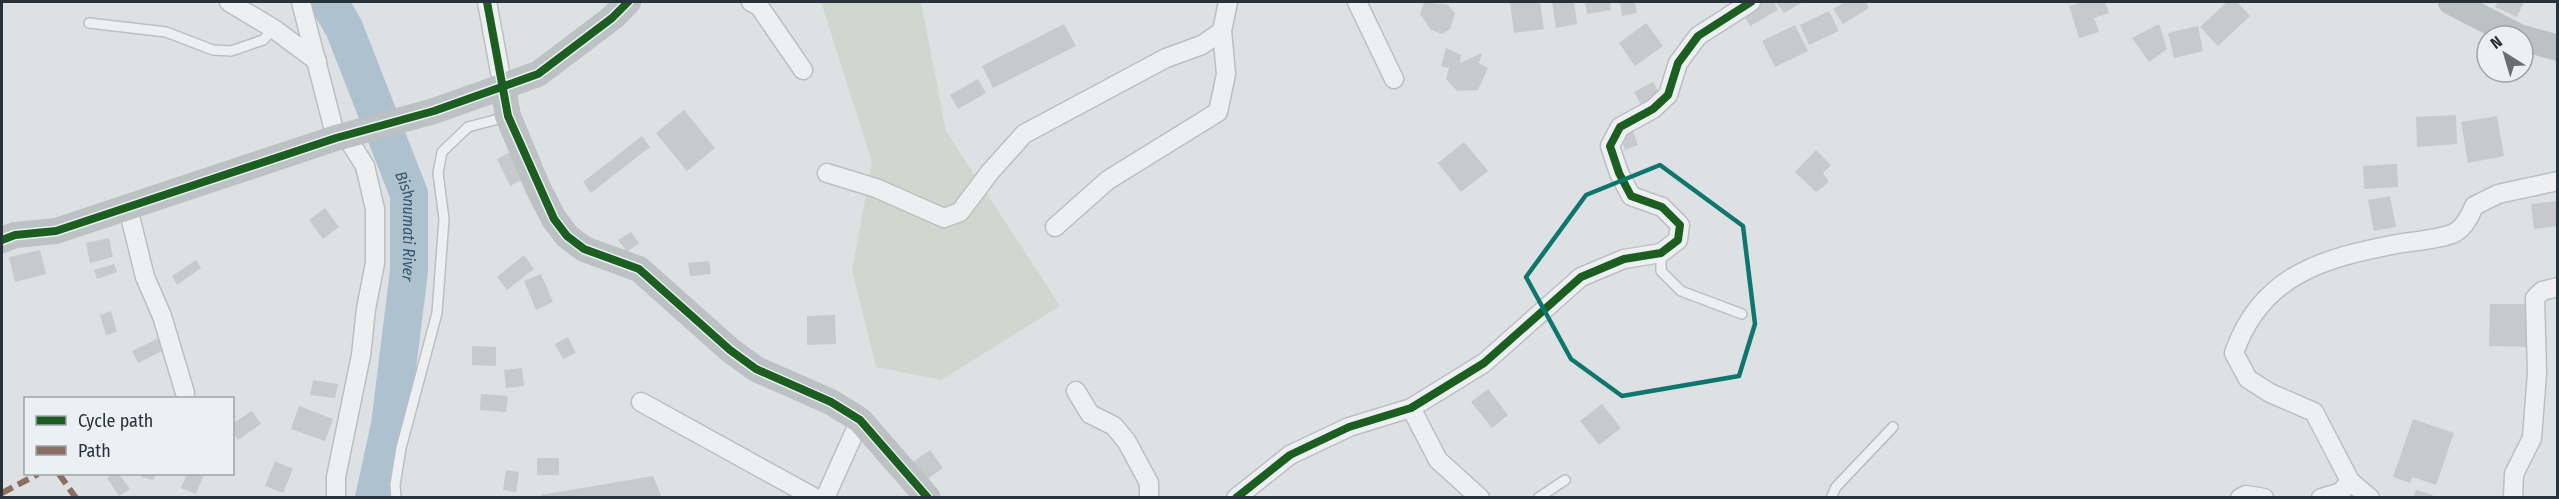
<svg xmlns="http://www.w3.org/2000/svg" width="2559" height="499" font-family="'Fira Sans Condensed',sans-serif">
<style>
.green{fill:#d0d7cf}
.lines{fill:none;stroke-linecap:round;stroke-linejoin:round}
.river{stroke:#adc2ce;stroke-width:38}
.building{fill:#c7c9cc}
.lane-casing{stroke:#bcbfc2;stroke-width:12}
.street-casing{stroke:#bcbfc2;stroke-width:21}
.lane{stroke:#eeeff0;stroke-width:9}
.street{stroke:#eeeff0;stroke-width:18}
.secondary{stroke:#bcc1c3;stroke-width:26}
.quiet{stroke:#8d6e63;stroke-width:6;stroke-dasharray:12 6;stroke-linecap:butt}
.cycleway-casing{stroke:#ebf0f4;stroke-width:11}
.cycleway{stroke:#1b5e20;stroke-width:8}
.marked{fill:none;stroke:#0f766e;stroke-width:4.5;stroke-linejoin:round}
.labels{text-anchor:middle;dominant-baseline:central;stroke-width:4.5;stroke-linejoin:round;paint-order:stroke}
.water-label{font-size:16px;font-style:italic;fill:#33566d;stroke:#ebf0f4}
</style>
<rect width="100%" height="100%" fill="#dee1e4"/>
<polygon class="green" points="821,2 921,2 946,131 1060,306 941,380 876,367 852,270 872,162"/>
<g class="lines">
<path class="river" id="s1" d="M329,2L344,28L409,194V271L390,425L374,498"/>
</g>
<g class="building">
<polygon points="1424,2 1448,5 1455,13 1450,29 1442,34 1431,30 1420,14"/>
<polygon points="1510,2 1540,2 1544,29 1514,33"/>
<polygon points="1552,2 1574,2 1577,24 1556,28"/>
<polygon points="1585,2 1610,2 1611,10 1587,14"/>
<polygon points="1620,2 1635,2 1637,13 1622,16"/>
<polygon points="1760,2 1774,2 1778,10 1750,26 1742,12"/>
<polygon points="1776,2 1803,2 1784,13"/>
<polygon points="1845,2 1866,2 1869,8 1843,24 1833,9"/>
<polygon points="2084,2 2105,2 2109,13 2094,18 2099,32 2079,38 2069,6"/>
<polygon points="2227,2 2237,2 2250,16 2218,46 2200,27"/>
<polygon points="2498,2 2524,2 2517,17 2495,7"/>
<polygon points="1829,11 1839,31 1809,45 1800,25"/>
<polygon points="1646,23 1663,46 1635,66 1619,43"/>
<polygon points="1064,24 1076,46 993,88 982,66"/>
<polygon points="2159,24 2167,49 2149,62 2132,38"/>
<polygon points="1795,25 1808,51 1775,67 1762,41"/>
<polygon points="2198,26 2203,51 2174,58 2168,33"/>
<polygon points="1446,48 1461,55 1460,63 1482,53 1479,63 1488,68 1478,90 1457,91 1446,79 1449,68 1441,66"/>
<polygon points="978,79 986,93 958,109 950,95"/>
<polygon points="1653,82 1660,95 1641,105 1634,92"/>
<polygon points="684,110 715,148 687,171 656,133"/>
<polygon points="2456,115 2457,144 2417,147 2416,117"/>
<polygon points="2497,116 2504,156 2468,163 2461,122"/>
<polygon points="1633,131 1638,145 1625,150 1620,135"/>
<polygon points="642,136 650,147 591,193 583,182"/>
<polygon points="1464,142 1488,171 1461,192 1438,163"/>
<polygon points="1816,150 1831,165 1823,173 1829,182 1816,192 1795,172"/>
<polygon points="510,152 524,179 510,186 497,159"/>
<polygon points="2397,164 2398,187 2364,189 2363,166"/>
<polygon points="2390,196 2396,227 2374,231 2368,200"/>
<polygon points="2557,201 2558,226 2534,229 2531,204"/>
<polygon points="325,208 339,227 323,239 309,220"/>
<polygon points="631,232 639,243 627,252 618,240"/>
<polygon points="109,238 113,257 90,263 86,243"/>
<polygon points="40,250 46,274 15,282 9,257"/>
<polygon points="524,255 534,269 507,290 497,277"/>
<polygon points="196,260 201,268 177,285 172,276"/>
<polygon points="709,261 711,274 690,276 688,263"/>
<polygon points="114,264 117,272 97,279 94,270"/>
<polygon points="541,274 553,302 536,310 524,281"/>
<polygon points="2490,304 2528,304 2527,347 2489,346"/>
<polygon points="111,311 117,332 106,335 100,315"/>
<polygon points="835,315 836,344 807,345 807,316"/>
<polygon points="161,337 166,349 138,363 132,351"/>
<polygon points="568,337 576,353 563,359 555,344"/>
<polygon points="472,346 496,347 496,366 472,365"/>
<polygon points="522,368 524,386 506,388 504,370"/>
<polygon points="313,380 338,384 335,398 310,395"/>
<polygon points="1488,389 1508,415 1492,428 1471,402"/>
<polygon points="481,394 508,396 506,412 480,410"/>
<polygon points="1602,404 1621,428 1599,445 1580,421"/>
<polygon points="299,406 333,419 325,441 291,429"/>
<polygon points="252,411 261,424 238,440 232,431 232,424"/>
<polygon points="2413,419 2454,433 2436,485 2412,477 2410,483 2393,477"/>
<polygon points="930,450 943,468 926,480 913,462"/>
<rect x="537" y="458" width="22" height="17"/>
<polygon points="275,461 293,469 283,493 265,486"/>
<polygon points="506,470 519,472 516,492 503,490"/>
<polygon points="113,474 119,474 130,489 119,496 107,478"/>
<polygon points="142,474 155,474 154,480 141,477"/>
<polygon points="187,474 204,474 196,494 181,488"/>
<polygon points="653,476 662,498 541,498 541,495"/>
<polygon points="2416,490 2433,495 2432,498 2413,498"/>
</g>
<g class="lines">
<g class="lane-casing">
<g id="lane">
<polyline points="89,23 166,32 213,50 231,51 263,40 274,29"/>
<polyline points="1661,253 1661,271 1681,291 1742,314"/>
<polyline points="396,498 395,485 401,448 437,313 444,219 438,173 442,152 468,127 506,117"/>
<polyline points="1538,498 1565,480"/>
<polyline points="1831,498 1836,487 1893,427"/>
</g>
</g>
<g class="street-casing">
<g id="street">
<polyline points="229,2 274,29 317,61"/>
<polyline points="301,2 336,138"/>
<polyline points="487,2 503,88"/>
<polyline points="751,2 759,6 803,70"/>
<polyline points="1357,2 1394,79"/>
<polyline points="827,173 876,188 944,218 960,212 990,172 1024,134 1166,58 1202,45 1222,31 1228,2"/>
<polyline points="128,208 145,277 162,316 185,393"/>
<polyline points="1055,227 1108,180 1218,112 1226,74 1222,31"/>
<polyline points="1076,391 1090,414 1114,426 1127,442 1149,483 1149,498"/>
<polyline points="641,402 815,498"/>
<polyline points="1411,408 1438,460 1480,498"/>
<polyline points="336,498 336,477 361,355 366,309 375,263 375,209 365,166 346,136"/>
<polyline points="825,498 860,420"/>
<polyline points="1236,498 1290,455 1349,427 1411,408 1484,363 1581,277 1624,259 1661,253 1678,240 1680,225 1662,207 1631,196 1619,173 1610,146 1620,127 1653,109 1668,95 1678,63 1698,36 1751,2"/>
<polyline points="2240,498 2246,495 2264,498"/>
<polyline points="2321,498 2341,492 2350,481"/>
<path d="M2370,498L2350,481L2314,412L2270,393L2248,379L2234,353C2261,275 2323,258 2397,244C2415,241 2435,240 2452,234C2464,229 2470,216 2474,206L2498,194L2558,181"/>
<polyline points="2513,498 2514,474 2532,438 2537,373 2535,298 2542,291 2558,287"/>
</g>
</g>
<use href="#lane" class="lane"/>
<use href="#street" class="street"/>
<g class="secondary">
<polyline points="2451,2 2517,36"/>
<polyline points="2523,38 2558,48"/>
<polyline points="503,88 508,116 538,188 554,219 567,236 584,249 639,269 730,350 756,369 831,402 860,420 928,498"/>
<polyline points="2,240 15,235 56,231 336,138 434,111 538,74 612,18 628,2"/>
</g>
<g class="quiet">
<polyline points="59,474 76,498"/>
<polyline points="2,493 38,474"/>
</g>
<g class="cycleway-casing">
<g id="cycleway">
<polyline points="487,2 508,116 554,219 567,236 584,249 639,269 730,350 756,369 831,402 860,420 928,498"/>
<polyline points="2,240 15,235 56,231 336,138 434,111 538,74 612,18 628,2"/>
<polyline points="1236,498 1290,455 1349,427 1411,408 1484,363 1581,277 1624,259 1661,253 1678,240 1680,225 1662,207 1631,196 1619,173 1610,146 1620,127 1653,109 1668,95 1678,63 1698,36 1751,2"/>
</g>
</g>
<use href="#cycleway" class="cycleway"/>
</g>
<path class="marked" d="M1660,165L1743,226L1755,324L1739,376L1622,396L1571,359L1526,277L1586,195Z"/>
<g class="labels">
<g class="water-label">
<text stroke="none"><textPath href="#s1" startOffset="240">Bishnumati River</textPath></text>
</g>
</g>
<rect width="2559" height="499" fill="none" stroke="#27323b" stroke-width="6"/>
<rect x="24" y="397" width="210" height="78" fill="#ebf0f4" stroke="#9da4aa" stroke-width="1.5"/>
<rect x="36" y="416" width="30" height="9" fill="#1b5e20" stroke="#9da4aa" stroke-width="1.5"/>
<text x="78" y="427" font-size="18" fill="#27323b">Cycle path</text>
<rect x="36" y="446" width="30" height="9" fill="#8d6e63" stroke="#9da4aa" stroke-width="1.5"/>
<text x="78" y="457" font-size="18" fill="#27323b">Path</text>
<g transform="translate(2505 54) rotate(323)"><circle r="28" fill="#ebf0f4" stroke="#9da4aa" stroke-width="1.5"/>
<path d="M0-4.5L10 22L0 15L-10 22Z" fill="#676f76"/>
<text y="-9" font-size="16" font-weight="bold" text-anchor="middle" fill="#27323b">N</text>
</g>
</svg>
